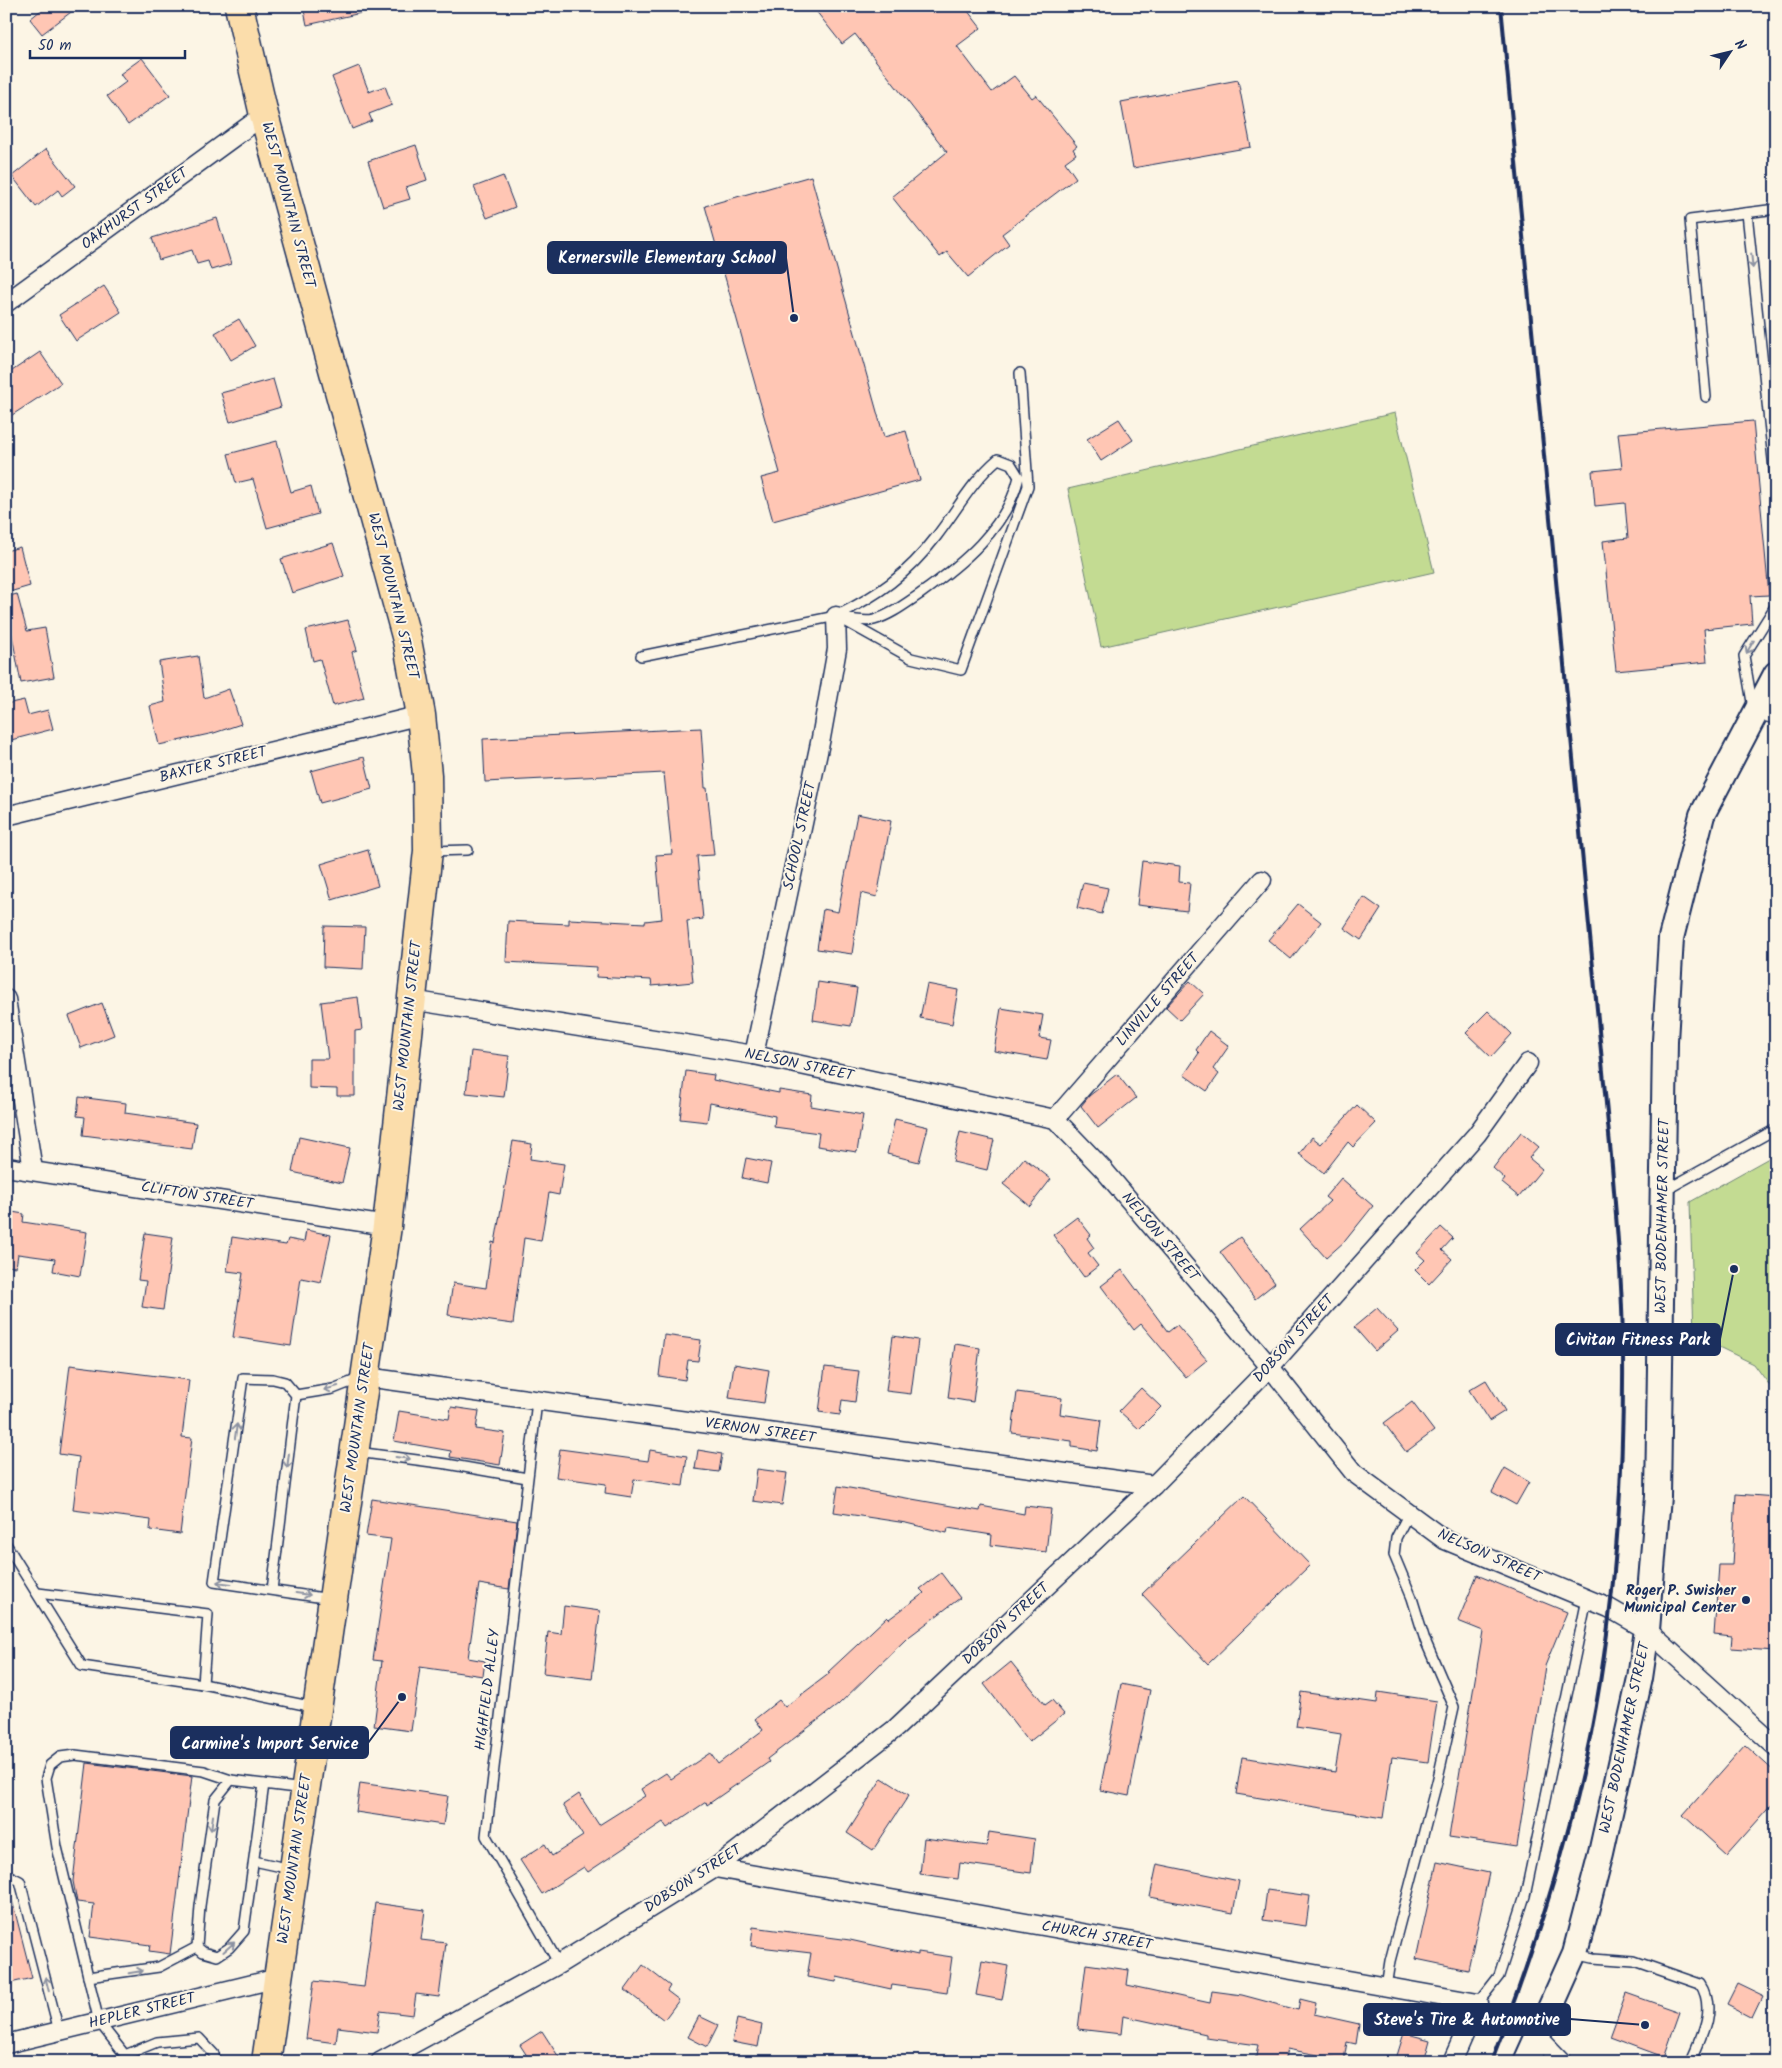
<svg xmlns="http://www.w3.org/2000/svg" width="1782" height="2068" font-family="Kalam,sans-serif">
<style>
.green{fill:#c3db92;stroke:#6f8578}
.building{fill:#ffc6b4;stroke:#1b2f5e}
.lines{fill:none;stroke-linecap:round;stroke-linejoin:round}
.service-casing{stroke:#1b2f5e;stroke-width:12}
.minor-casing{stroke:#1b2f5e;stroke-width:21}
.secondary-casing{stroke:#1b2f5e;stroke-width:28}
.primary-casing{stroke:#1b2f5e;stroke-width:31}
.service{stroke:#fcf5e5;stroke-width:9}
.minor{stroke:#fcf5e5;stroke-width:18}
.secondary{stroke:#fcf5e5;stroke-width:24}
.primary{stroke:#fbddab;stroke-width:28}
.rail{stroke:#1b2f5e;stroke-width:4}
.oneway{stroke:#8c92a2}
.poi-dot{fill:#1b2f5e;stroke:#fcf5e5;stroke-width:2}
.labels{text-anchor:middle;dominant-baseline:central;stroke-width:4;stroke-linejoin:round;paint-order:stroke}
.street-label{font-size:15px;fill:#1b2f5e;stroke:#fcf5e5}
.poi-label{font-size:15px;font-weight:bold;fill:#1b2f5e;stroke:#fcf5e5;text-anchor:end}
.leader{fill:none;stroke:#1b2f5e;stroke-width:2}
.callout-dot{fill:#1b2f5e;stroke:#fcf5e5;stroke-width:2}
.callout{fill:#1b2f5e;stroke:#1b2f5e;stroke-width:2}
.callout-label{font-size:16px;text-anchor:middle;font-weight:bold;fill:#fff}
</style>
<rect width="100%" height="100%" fill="#fcf5e5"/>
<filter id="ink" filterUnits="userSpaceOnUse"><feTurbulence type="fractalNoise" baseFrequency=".02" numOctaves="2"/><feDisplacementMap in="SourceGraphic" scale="10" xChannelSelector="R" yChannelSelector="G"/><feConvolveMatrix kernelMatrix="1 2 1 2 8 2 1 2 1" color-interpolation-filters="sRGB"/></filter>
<g filter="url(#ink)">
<g class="green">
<polygon points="1395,413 1434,572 1101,647 1068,489"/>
<polygon points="1776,1154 1776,1394 1754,1364 1694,1335 1690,1202"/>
</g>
<g class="building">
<polygon points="46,6 79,6 42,34 30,19"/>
<polygon points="303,6 360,6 361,13 307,25"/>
<polygon points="812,6 964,6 981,28 957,46 992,92 1014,76 1032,98 1036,95 1077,146 1073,149 1076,154 1065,162 1076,178 1002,234 1009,244 968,277 947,252 940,257 892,197 947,152 855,34 842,44"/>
<polygon points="142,58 170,95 128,125 107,96 126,82 120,74"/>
<polygon points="359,66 369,92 385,86 392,105 369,114 372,121 352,129 332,77"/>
<polygon points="1238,80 1251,147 1133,168 1121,102"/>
<polygon points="416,145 427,180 406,187 410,199 383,207 368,161"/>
<polygon points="46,149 75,186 62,196 58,190 36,207 12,176"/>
<polygon points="503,176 515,207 487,218 474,187"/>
<polygon points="811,176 884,437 906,431 920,480 773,521 761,478 780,473 705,206"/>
<polygon points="217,218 231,264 211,270 208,261 197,264 192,250 159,260 152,238"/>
<polygon points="104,286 121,312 76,341 59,315"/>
<polygon points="239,319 255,346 231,360 215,333"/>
<polygon points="40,352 61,383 6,419 6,375"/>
<polygon points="273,379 281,407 230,422 221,393"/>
<polygon points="1119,419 1133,440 1101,461 1087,439"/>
<polygon points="1753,421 1769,595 1750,596 1752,624 1704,629 1707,662 1616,671 1603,541 1628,538 1625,503 1595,506 1592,471 1622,468 1618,433"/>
<polygon points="277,441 291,492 311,486 318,514 267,528 253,479 236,483 228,454"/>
<polygon points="333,543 344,576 292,593 281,559"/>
<polygon points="20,547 30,586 6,593 6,551"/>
<polygon points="17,594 27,631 45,628 54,677 21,683 6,604 6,597"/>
<polygon points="348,620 357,650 352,652 364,698 333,706 320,659 313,661 306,630"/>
<polygon points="198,656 204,698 229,689 241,724 214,733 159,745 150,706 165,702 159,662"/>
<polygon points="24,700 28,715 48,710 53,729 11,740 6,721 6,704"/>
<polygon points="701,728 705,788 707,788 714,855 697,856 703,919 687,921 693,982 652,986 651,980 596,977 597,967 506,962 508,921 569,924 569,919 645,923 645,921 662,919 656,855 672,854 664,773 485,782 483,739"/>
<polygon points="364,757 372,789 320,803 311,771"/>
<polygon points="857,814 891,821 877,897 861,893 852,954 817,949 823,909 838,912"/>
<polygon points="368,850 378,886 332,900 321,864"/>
<polygon points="1142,861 1180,866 1179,882 1190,883 1187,911 1137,905"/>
<polygon points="1083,883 1108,888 1102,914 1077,908"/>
<polygon points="1364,897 1381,909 1361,940 1344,928"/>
<polygon points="1298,904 1321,922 1291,959 1268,940"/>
<polygon points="324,926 365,927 363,969 323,967"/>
<polygon points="1190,981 1204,994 1180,1020 1166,1007"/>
<polygon points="818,982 857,988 851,1026 813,1020"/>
<polygon points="927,984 958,990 952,1024 920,1018"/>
<polygon points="358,997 362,1030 355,1031 355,1096 337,1096 337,1089 309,1088 309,1059 328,1059 321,1002"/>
<polygon points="102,1003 114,1035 81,1048 69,1016"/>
<polygon points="1001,1008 1043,1015 1039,1038 1051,1040 1047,1060 994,1051"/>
<polygon points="1488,1011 1512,1034 1491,1057 1466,1033"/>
<polygon points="1209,1031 1229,1046 1213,1069 1219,1074 1207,1091 1184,1075 1199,1053 1196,1050"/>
<polygon points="471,1051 509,1056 504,1097 466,1093"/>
<polygon points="686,1071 714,1075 713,1080 779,1093 779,1090 812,1095 811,1106 863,1115 857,1152 817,1146 819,1133 774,1127 775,1116 710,1103 707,1122 680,1119"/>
<polygon points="1117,1074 1136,1098 1098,1128 1081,1106 1089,1096"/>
<polygon points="79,1097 126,1103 125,1113 196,1123 192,1149 83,1135 85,1117 77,1116"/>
<polygon points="1357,1105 1376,1123 1353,1147 1348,1142 1324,1173 1299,1154 1312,1137 1321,1144"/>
<polygon points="895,1119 928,1127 919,1162 887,1154"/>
<polygon points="960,1132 994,1140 987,1170 953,1162"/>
<polygon points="1521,1132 1539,1147 1529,1158 1542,1169 1519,1197 1502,1183 1505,1179 1493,1168"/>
<polygon points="299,1137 350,1148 342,1183 292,1172"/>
<polygon points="513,1141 532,1144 530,1159 564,1164 559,1195 549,1193 541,1241 524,1238 513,1324 448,1315 453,1283 486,1288 492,1242 495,1243"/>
<polygon points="746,1158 771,1163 767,1183 742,1178"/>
<polygon points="1024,1158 1051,1179 1030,1206 1003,1184"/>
<polygon points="1341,1178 1373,1206 1345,1241 1326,1258 1300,1229 1330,1201 1325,1197"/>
<polygon points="6,1211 24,1214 23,1222 87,1232 80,1276 53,1271 55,1259 18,1254 16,1267 6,1266"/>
<polygon points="1077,1217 1091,1235 1087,1238 1094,1248 1088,1253 1098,1266 1084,1277 1053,1235"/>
<polygon points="1441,1227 1453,1238 1442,1250 1452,1259 1429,1284 1415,1270 1425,1260 1417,1253"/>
<polygon points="306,1230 331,1235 321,1282 301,1278 291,1346 233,1337 243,1273 227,1271 232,1237 286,1245 288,1239 304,1242"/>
<polygon points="145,1233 173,1237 163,1310 142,1307 146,1281 138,1280"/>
<polygon points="1240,1237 1275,1283 1255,1299 1220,1252"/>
<polygon points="1122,1270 1168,1332 1177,1325 1207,1360 1186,1377 1141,1324 1134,1330 1101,1286"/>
<polygon points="1377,1308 1398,1331 1375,1351 1354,1327"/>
<polygon points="664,1335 701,1340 698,1361 688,1360 685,1380 659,1376"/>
<polygon points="893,1336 918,1340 911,1394 886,1391"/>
<polygon points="955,1344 980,1348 973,1402 948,1398"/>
<polygon points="734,1364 769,1370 764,1403 729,1398"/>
<polygon points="70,1365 189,1380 182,1437 192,1438 180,1534 150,1530 151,1520 73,1510 79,1457 59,1454"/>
<polygon points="825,1367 859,1371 855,1402 842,1400 840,1415 819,1412"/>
<polygon points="1486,1380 1505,1411 1489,1421 1469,1390"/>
<polygon points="1141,1388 1161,1407 1139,1429 1119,1411"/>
<polygon points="1017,1392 1062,1398 1060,1414 1101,1420 1097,1451 1072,1447 1072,1441 1012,1433"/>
<polygon points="1412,1402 1434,1431 1406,1452 1384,1423"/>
<polygon points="451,1407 479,1411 476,1429 505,1433 500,1465 450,1457 451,1451 394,1441 399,1411 449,1419"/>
<polygon points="560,1449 648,1461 650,1450 687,1456 683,1486 634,1479 631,1497 605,1493 606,1484 556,1477"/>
<polygon points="698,1450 722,1454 719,1472 695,1469"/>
<polygon points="1505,1468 1529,1482 1516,1505 1492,1492"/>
<polygon points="757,1469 787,1473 782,1505 753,1501"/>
<polygon points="838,1486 980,1511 981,1506 1024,1514 1025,1506 1051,1509 1046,1552 991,1545 992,1535 948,1528 947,1533 906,1523 834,1512"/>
<polygon points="1736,1494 1776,1497 1776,1651 1731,1648 1732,1637 1714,1635 1719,1565 1732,1565"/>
<polygon points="1244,1496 1310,1565 1208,1664 1142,1594"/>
<polygon points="372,1499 517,1521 509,1589 479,1584 468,1658 485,1661 483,1676 420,1667 411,1731 374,1726 382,1661 373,1660 391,1539 366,1536"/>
<polygon points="941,1573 960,1598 906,1639 838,1705 767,1759 769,1762 707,1805 706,1802 667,1828 663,1822 588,1872 584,1867 542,1894 520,1860 545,1844 552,1856 583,1836 563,1805 579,1794 599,1825 645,1796 641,1789 666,1773 671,1779 710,1753 718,1764 763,1730 755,1719 779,1700 785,1707 830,1673 828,1672 887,1617 889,1619 924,1593 920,1589"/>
<polygon points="1477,1575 1567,1612 1545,1666 1517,1847 1449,1837 1483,1631 1458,1621"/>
<polygon points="564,1606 600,1611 592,1679 543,1673 548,1632 561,1634"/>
<polygon points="1011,1662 1045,1705 1052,1700 1064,1714 1029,1742 984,1684"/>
<polygon points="1121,1684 1150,1690 1129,1796 1100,1790"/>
<polygon points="1301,1692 1377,1703 1378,1692 1437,1701 1428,1762 1392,1757 1383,1818 1236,1794 1242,1757 1335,1772 1341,1734 1296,1727"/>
<polygon points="1745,1745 1776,1773 1776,1800 1727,1855 1683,1815"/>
<polygon points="87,1763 192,1776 170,1954 149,1951 150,1945 90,1937 94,1904 77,1902 73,1881"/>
<polygon points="882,1778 909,1795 873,1850 847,1833"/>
<polygon points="360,1783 448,1796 443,1825 356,1812"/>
<polygon points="989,1832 1035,1839 1031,1873 960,1863 958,1879 920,1874 924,1838 987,1846"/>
<polygon points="1437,1862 1489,1873 1468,1970 1416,1959"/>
<polygon points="1157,1864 1239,1881 1233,1913 1150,1897"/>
<polygon points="1267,1890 1310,1896 1306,1926 1263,1920"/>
<polygon points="12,1900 32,1978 6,1984 6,1901"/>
<polygon points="375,1903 425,1910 421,1940 446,1943 439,1997 416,1994 413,2015 380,2011 377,2032 338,2027 336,2043 306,2039 314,1981 364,1987"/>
<polygon points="753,1927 850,1940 918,1955 918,1952 952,1957 947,1993 892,1985 891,1989 837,1977 836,1982 807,1977 811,1953 751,1946"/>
<polygon points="982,1961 1008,1966 1002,2000 976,1995"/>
<polygon points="1086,1964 1129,1970 1127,1985 1210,2003 1212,1991 1242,1995 1298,2010 1300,1999 1316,2003 1314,2014 1359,2024 1356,2044 1347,2042 1344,2060 1287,2049 1284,2062 1255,2062 1258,2045 1206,2038 1206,2034 1123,2016 1121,2034 1078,2029"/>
<polygon points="643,1965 670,1986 667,1991 679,2000 664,2020 625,1990"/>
<polygon points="1737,1984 1764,1997 1754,2018 1727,2004"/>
<polygon points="1626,1993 1680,2012 1664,2057 1610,2037"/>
<polygon points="699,2016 718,2025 707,2047 688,2037"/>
<polygon points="737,2019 762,2025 758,2047 732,2042"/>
<polygon points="542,2031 562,2062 531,2062 520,2045"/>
<polygon points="1404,2033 1430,2040 1424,2062 1395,2062"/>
</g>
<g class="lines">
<g class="service-casing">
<g id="service">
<polyline points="1747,213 1776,488"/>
<polyline points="1706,397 1690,220 1776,209"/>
<path d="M998,459L1011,464L1019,477C1007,528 961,565 920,594C905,604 891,615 874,620C864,623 846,618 836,616C878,595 907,575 936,537C957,510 972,481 998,459Z"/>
<polyline points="1776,605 1744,656 1754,714 1776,719"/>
<polyline points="641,656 836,616 911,658 961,670 1028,486 1020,373"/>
<polyline points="431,851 468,850"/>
<polyline points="1664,1191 1776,1129"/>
<polyline points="296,1395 333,1389 361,1378"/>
<polyline points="537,1401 486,1836 559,1964"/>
<polyline points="357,1452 447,1464 527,1478"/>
<polyline points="6,1544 82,1666 203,1684 314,1707"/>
<polyline points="272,1590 296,1395 285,1382 273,1379 243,1378 214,1582 331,1599"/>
<polyline points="38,1593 208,1614 203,1684"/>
<polyline points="231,1780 215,1800 200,1906 197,1947 203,1952 217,1956 229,1948 244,1931 264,1784"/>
<polyline points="254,1861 291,1869"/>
<polyline points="6,1874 20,1881 59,2031"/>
<path d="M1575,1954L1593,1958L1634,1961L1700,1984C1716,2008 1701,2038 1690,2062"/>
<polyline points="88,1977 159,1967 197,1947"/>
<polyline points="1386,1987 1390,1961 1437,1782 1454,1707 1425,1640 1412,1598 1394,1555 1396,1538 1409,1513"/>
<polyline points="1478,2003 1499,1976 1525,1896 1587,1599"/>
<polyline points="125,2055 99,2022 57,1847 46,1778 50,1765 60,1757 75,1755 204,1771 231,1780 304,1789"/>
<polyline points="125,2062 125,2055 157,2042 199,2038 214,2054 215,2062"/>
</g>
</g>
<g class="minor-casing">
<g id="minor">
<polyline points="6,303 264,115"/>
<polyline points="6,816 421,715"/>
<polyline points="6,999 33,1170"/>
<polyline points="411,1000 754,1055 1055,1119 1103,1169 1270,1367 1354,1473 1445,1540 1609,1608 1647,1630 1776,1747"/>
<polyline points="754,1055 821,738 837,649 836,616"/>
<polyline points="1055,1119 1262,880"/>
<polyline points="6,1167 387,1226"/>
<polyline points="366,1377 1154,1485"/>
<polyline points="715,1868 1478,2003 1452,2062"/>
<polyline points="1537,2036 1562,2062"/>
<polyline points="6,2044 278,1978"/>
<polyline points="380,2062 559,1964 715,1868 896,1728 1154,1485 1270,1367 1477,1134 1528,1063"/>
</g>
</g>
<g class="secondary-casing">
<polyline id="secondary" points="1526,2062 1575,1953 1601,1853 1640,1678 1647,1630 1658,1496 1665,1041 1671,938 1702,815 1776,674"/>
</g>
<g class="primary-casing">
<polyline id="primary" points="239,6 264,115 407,640 421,715 427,775 428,851 387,1226 266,2062"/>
</g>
<use href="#service" class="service"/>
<use href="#minor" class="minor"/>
<use href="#secondary" class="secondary"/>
<use href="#primary" class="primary"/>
<path class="rail" d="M1491,2062C1533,1955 1568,1846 1591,1733C1615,1609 1624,1480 1623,1354C1623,1291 1617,1229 1612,1166L1501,6"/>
</g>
<defs><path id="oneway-shaft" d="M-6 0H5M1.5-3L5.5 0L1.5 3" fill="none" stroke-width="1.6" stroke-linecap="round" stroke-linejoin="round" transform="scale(1.25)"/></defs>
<g class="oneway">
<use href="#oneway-shaft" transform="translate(1752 261) rotate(84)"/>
<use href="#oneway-shaft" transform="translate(1750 647) rotate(121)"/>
<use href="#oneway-shaft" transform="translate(331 1388) rotate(165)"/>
<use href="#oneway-shaft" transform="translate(236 1431) rotate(-82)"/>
<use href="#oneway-shaft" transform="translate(403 1458) rotate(8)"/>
<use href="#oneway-shaft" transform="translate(288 1461) rotate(97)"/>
<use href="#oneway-shaft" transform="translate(224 1583) rotate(-172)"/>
<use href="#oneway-shaft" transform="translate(303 1594) rotate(8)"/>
<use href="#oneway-shaft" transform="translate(212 1823) rotate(98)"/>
<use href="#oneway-shaft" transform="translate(229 1947) rotate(-41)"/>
<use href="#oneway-shaft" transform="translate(136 1972) rotate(-10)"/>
<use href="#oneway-shaft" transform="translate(47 1984) rotate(-104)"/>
</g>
</g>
<circle class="poi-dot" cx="1746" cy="1600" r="5"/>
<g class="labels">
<g class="street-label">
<text transform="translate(288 205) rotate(75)">WEST MOUNTAIN STREET</text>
<text transform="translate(135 209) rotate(-36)">OAKHURST STREET</text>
<text transform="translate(393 596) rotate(76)">WEST MOUNTAIN STREET</text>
<text transform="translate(213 765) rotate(-14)">BAXTER STREET</text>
<text transform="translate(800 836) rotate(-78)">SCHOOL STREET</text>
<text transform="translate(1158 1000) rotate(-49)">LINVILLE STREET</text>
<text transform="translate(408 1026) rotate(-84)">WEST MOUNTAIN STREET</text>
<text transform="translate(799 1065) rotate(12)">NELSON STREET</text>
<text transform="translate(197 1196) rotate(9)">CLIFTON STREET</text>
<text transform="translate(1663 1216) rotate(-89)">WEST BODENHAMER STREET</text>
<text transform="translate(1160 1237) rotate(50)">NELSON STREET</text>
<text transform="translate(1294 1339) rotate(-48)">DOBSON STREET</text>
<text transform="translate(358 1428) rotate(-82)">WEST MOUNTAIN STREET</text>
<text transform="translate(760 1431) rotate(8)">VERNON STREET</text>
<text transform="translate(1489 1556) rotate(24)">NELSON STREET</text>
<text transform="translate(1006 1624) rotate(-43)">DOBSON STREET</text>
<text transform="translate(488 1690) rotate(-83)">HIGHFIELD ALLEY</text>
<text transform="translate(1625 1738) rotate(-78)">WEST BODENHAMER STREET</text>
<text transform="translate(295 1859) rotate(-82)">WEST MOUNTAIN STREET</text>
<text transform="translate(693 1879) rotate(-33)">DOBSON STREET</text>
<text transform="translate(1097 1936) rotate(10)">CHURCH STREET</text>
<text transform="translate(142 2011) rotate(-14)">HEPLER STREET</text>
</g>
<g class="poi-label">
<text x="1736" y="1591">Roger P. Swisher<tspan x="1736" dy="17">Municipal Center</tspan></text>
</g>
</g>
<path class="leader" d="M794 318L786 258M1734 1269L1720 1339M402 1697L368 1743M1645 2025L1570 2019"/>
<g class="callout-dot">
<circle cx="794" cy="318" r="5"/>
<circle cx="1734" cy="1269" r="5"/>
<circle cx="402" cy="1697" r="5"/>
<circle cx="1645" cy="2025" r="5"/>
</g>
<g class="callout">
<rect x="548" y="242" width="238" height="31" rx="5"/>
<rect x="1556" y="1324" width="164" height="31" rx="5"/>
<rect x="171" y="1727" width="197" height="31" rx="5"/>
<rect x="1364" y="2004" width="206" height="31" rx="5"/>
</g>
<g class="callout-label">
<text x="667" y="263">Kernersville Elementary School</text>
<text x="1638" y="1345">Civitan Fitness Park</text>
<text x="270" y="1749">Carmine's Import Service</text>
<text x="1467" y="2025">Steve's Tire &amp; Automotive</text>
</g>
<rect width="1782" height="2068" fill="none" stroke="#fcf5e5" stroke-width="25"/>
<rect x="12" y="12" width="1757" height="2043" fill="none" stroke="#1b2f5e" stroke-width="2" filter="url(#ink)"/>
<g transform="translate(1730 52) rotate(55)" stroke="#fcf5e5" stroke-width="4" paint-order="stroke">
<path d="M0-4L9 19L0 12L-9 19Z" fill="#1b2f5e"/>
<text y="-8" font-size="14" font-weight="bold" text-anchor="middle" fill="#1b2f5e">N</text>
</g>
<path d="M30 50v8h155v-8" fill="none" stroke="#1b2f5e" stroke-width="2.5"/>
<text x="38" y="50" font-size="15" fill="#1b2f5e" stroke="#fcf5e5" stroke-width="4" paint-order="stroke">50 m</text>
</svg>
